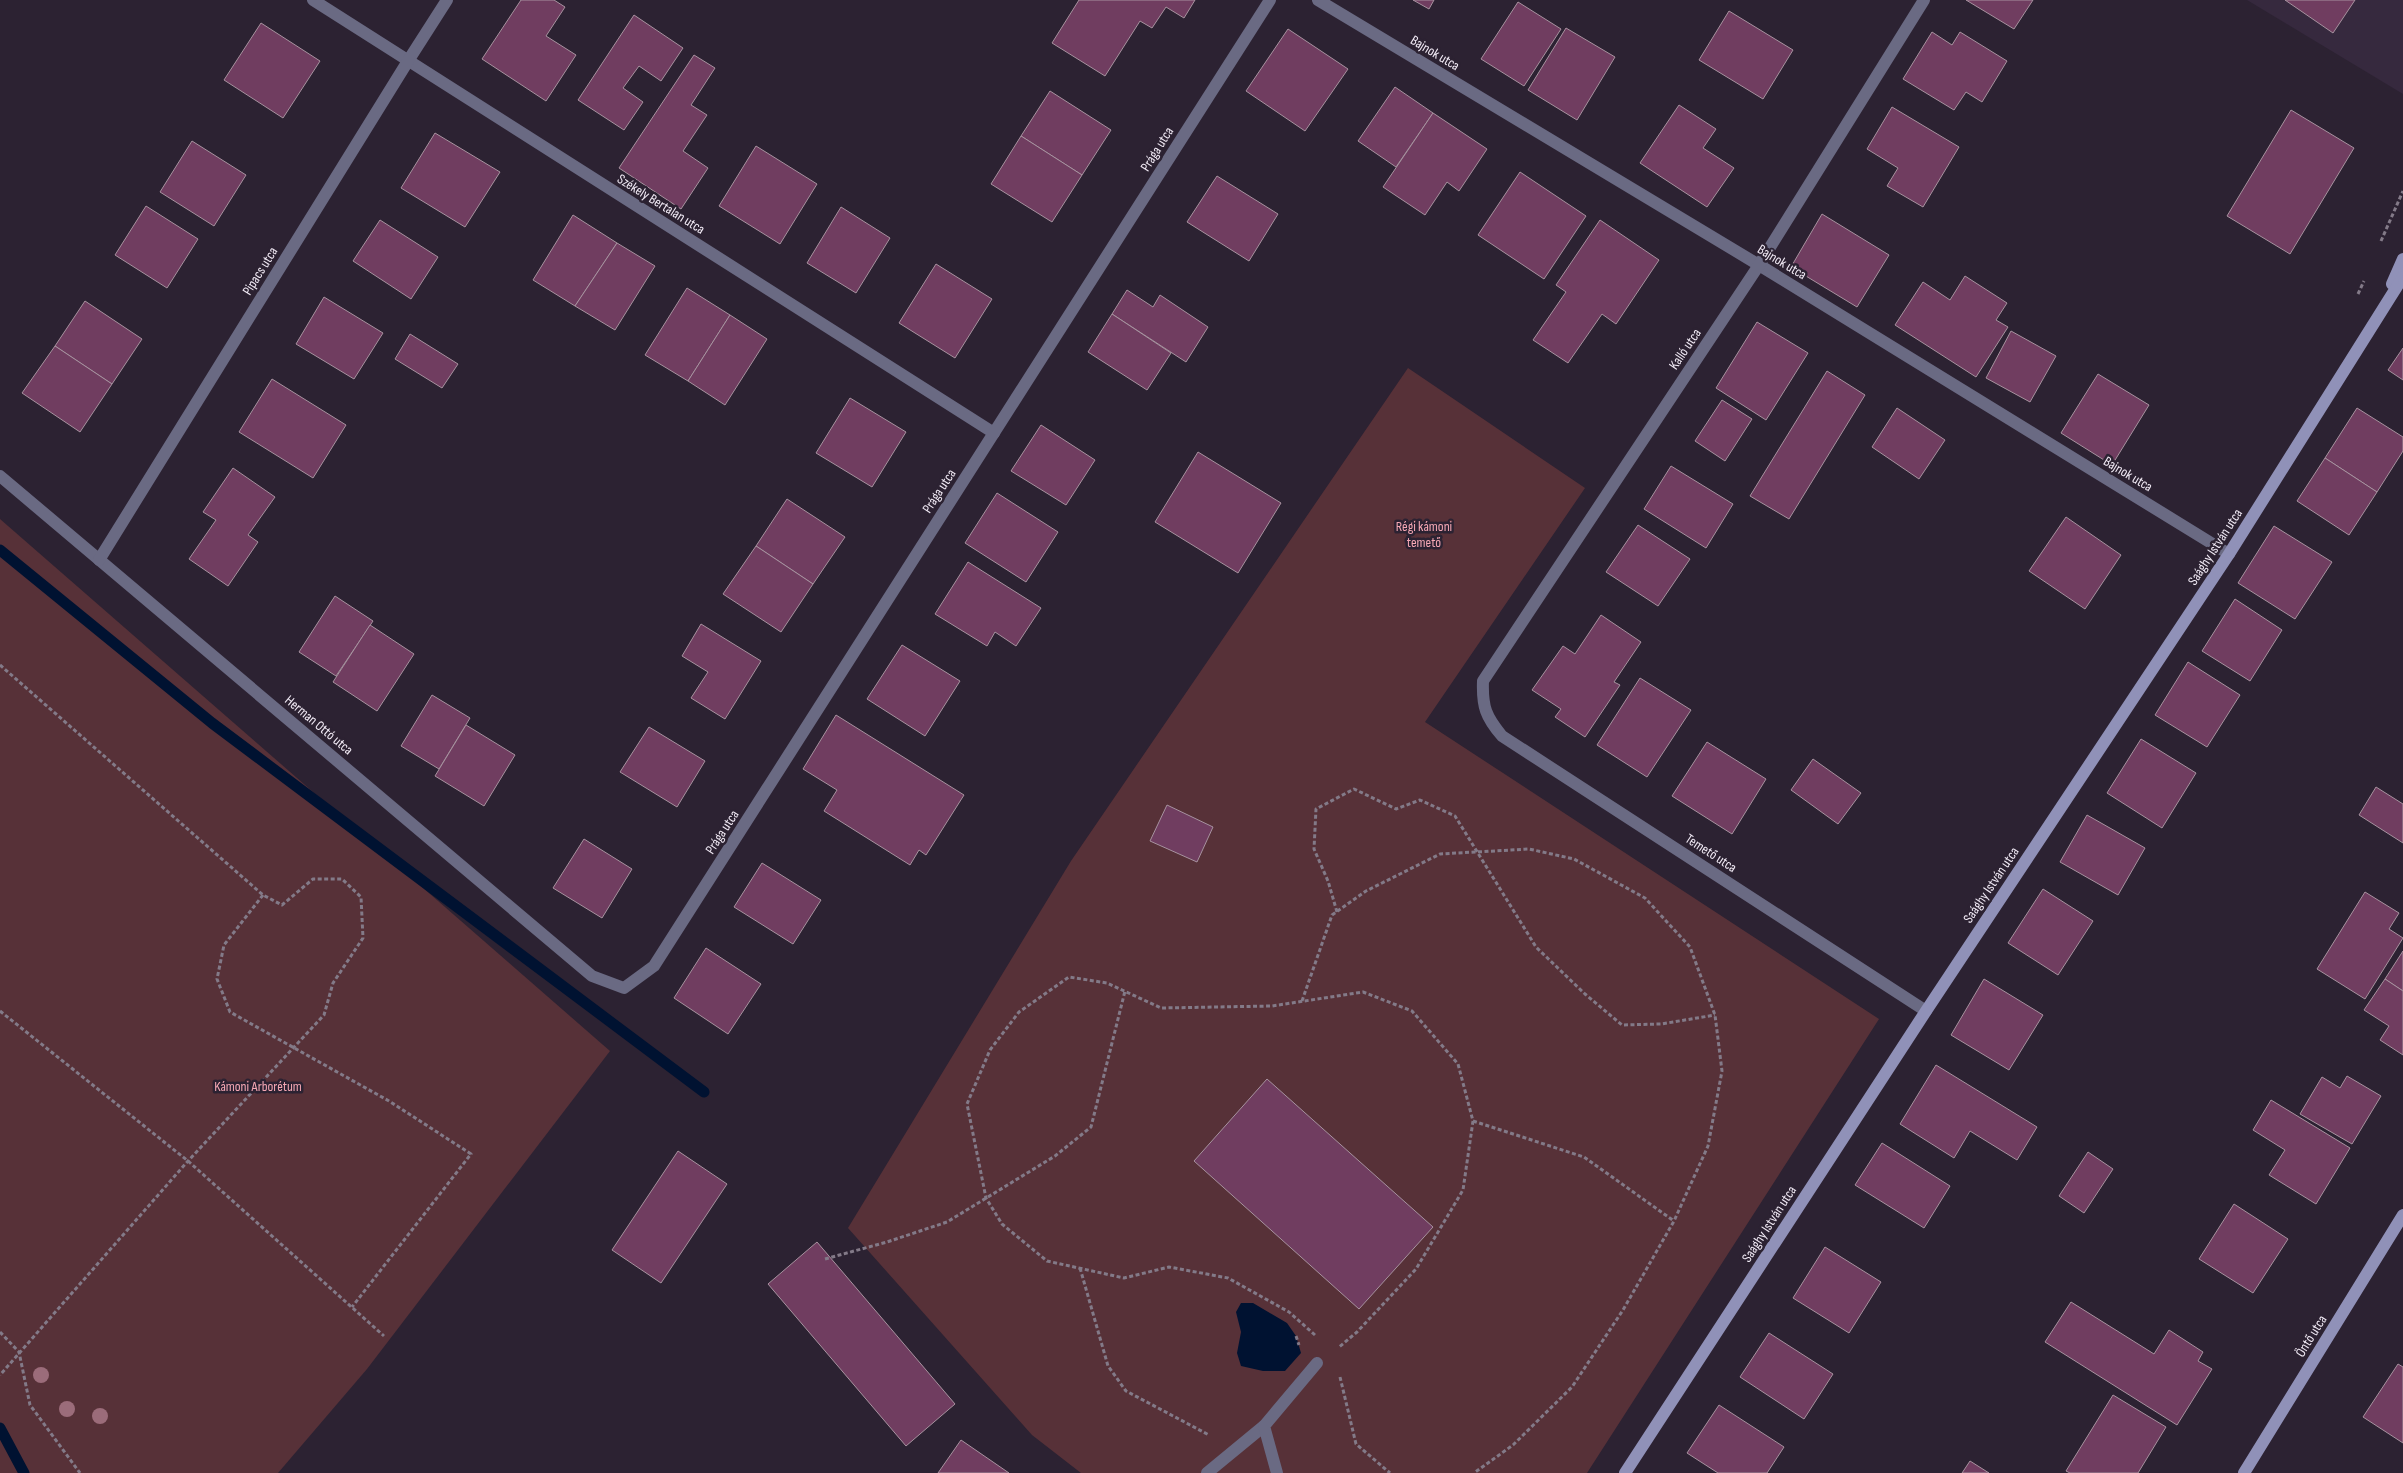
<svg xmlns="http://www.w3.org/2000/svg" width="2403" height="1473" font-family="'Sofia Sans Condensed',sans-serif">
<style>
.built{fill:#36293e}
.green{fill:#573138}
.water{fill:#001231}
.lines{fill:none;stroke-linecap:round;stroke-linejoin:round}
.stream{stroke:#001231;stroke-width:11}
.building{fill:#703d60;stroke:#a7929f}
.path{stroke:#837a88;stroke-width:3;stroke-dasharray:4 2.5;stroke-linecap:butt}
.street{stroke:#6a6a83;stroke-width:12}
.secondary{stroke:#9091b8;stroke-width:12}
.tree{fill:#9b6c7a}
.labels{text-anchor:middle;dominant-baseline:central;stroke-width:5;stroke-linejoin:round;paint-order:stroke}
.street-label{font-size:14px;fill:#f2ebf6;stroke:#2c2232}
.park-label{font-size:14px;fill:#f6a8b5;stroke:#2c2232}
</style>
<rect width="100%" height="100%" fill="#2c2232"/>
<polygon class="built" points="2247,0 2403,0 2403,94"/>
<g class="green">
<polygon points="1408,368 1585,488 1425,722 1879,1019 1587,1473 1081,1473 1032,1435 848,1228 1071,861"/>
<polygon points="0,519 610,1051 367,1369 278,1473 0,1473"/>
</g>
<polygon class="water" points="1241,1303 1253,1303 1287,1323 1296,1336 1301,1353 1285,1371 1263,1371 1241,1366 1237,1353 1241,1332 1236,1312"/>
<g class="lines">
<g class="stream">
<polyline points="0,550 212,723 704,1092"/>
<polyline points="0,1428 24,1473"/>
</g>
</g>
<g class="building">
<polygon points="521,0 554,0 565,7 546,36 576,55 546,101 482,59"/>
<polygon points="1079,0 1195,0 1184,18 1166,7 1152,28 1140,21 1105,76 1052,43"/>
<polygon points="1413,0 1434,0 1429,9"/>
<polygon points="1966,0 2033,0 2014,29"/>
<polygon points="2285,0 2355,0 2333,33"/>
<polygon points="1518,2 1561,29 1524,86 1481,59"/>
<polygon points="1729,11 1793,50 1763,99 1699,60"/>
<polygon points="634,15 683,48 661,81 639,66 623,88 643,102 624,130 578,100"/>
<polygon points="261,23 320,61 283,118 224,80"/>
<polygon points="1566,28 1615,57 1577,120 1528,90"/>
<polygon points="1288,29 1348,69 1305,131 1246,91"/>
<polygon points="1932,32 1952,45 1960,32 2007,61 1982,102 1966,92 1954,110 1903,79"/>
<polygon points="694,55 715,68 691,105 707,115 683,151 708,168 681,209 619,168"/>
<polygon points="1395,87 1433,113 1396,167 1358,141"/>
<polygon points="1050,91 1111,130 1082,175 1021,136"/>
<polygon points="1679,105 1716,129 1703,148 1734,168 1707,207 1640,163"/>
<polygon points="1892,107 1959,147 1923,207 1887,186 1898,168 1867,149"/>
<polygon points="2291,110 2354,148 2290,254 2227,216"/>
<polygon points="1433,113 1487,149 1459,191 1447,182 1425,215 1383,187"/>
<polygon points="435,133 500,172 465,227 401,188"/>
<polygon points="1021,136 1082,175 1052,222 991,184"/>
<polygon points="192,141 246,175 214,226 160,192"/>
<polygon points="756,146 817,184 780,244 719,206"/>
<polygon points="1520,172 1586,216 1544,279 1478,235"/>
<polygon points="1217,176 1278,214 1249,261 1187,222"/>
<polygon points="146,206 198,239 167,288 115,255"/>
<polygon points="841,207 890,238 856,293 807,263"/>
<polygon points="1822,214 1889,255 1857,307 1791,267"/>
<polygon points="573,215 617,243 575,306 533,280"/>
<polygon points="380,220 438,257 411,299 353,261"/>
<polygon points="1600,220 1659,260 1616,324 1602,314 1568,363 1533,340 1566,292 1556,285"/>
<polygon points="617,243 655,266 615,330 575,306"/>
<polygon points="936,264 992,299 955,358 899,323"/>
<polygon points="1965,276 2007,303 1996,320 2008,327 1976,377 1895,325 1923,282 1950,300"/>
<polygon points="687,288 730,315 688,381 645,355"/>
<polygon points="1127,290 1153,307 1160,295 1208,327 1186,362 1112,314"/>
<polygon points="324,297 383,333 354,379 296,344"/>
<polygon points="85,301 142,339 112,384 55,346"/>
<polygon points="1112,314 1171,353 1147,390 1088,352"/>
<polygon points="730,315 767,339 725,405 688,381"/>
<polygon points="1757,322 1808,353 1766,420 1716,388"/>
<polygon points="2011,331 2056,356 2030,402 1986,378"/>
<polygon points="410,334 458,364 442,388 395,359"/>
<polygon points="55,346 112,384 80,432 22,393"/>
<polygon points="2403,348 2403,380 2388,370"/>
<polygon points="1827,371 1865,395 1789,519 1750,496"/>
<polygon points="2098,374 2149,405 2112,465 2061,433"/>
<polygon points="272,379 346,425 313,478 239,432"/>
<polygon points="850,398 906,432 872,487 816,453"/>
<polygon points="1722,400 1752,419 1725,461 1695,441"/>
<polygon points="1897,408 1945,440 1919,479 1872,447"/>
<polygon points="2357,408 2403,437 2403,451 2377,492 2325,458"/>
<polygon points="1041,425 1095,460 1066,505 1011,471"/>
<polygon points="1198,452 1281,503 1238,573 1155,522"/>
<polygon points="2325,458 2377,492 2349,535 2297,501"/>
<polygon points="1671,466 1733,504 1706,548 1644,509"/>
<polygon points="233,468 275,497 248,535 258,542 228,586 189,559 216,520 203,512"/>
<polygon points="997,493 1058,532 1026,582 965,543"/>
<polygon points="787,499 845,537 813,584 756,546"/>
<polygon points="2066,517 2121,555 2085,609 2029,571"/>
<polygon points="1638,525 1690,559 1658,606 1606,572"/>
<polygon points="2274,526 2332,562 2295,619 2238,583"/>
<polygon points="756,546 813,584 781,632 723,594"/>
<polygon points="968,562 1041,608 1016,646 995,632 987,646 935,614"/>
<polygon points="335,596 373,621 336,676 299,652"/>
<polygon points="2235,599 2282,630 2250,681 2202,651"/>
<polygon points="1601,615 1641,642 1614,682 1620,685 1585,737 1555,717 1561,709 1532,690 1563,646 1575,654"/>
<polygon points="701,624 761,661 725,719 691,698 708,672 682,656"/>
<polygon points="370,625 414,654 377,711 333,682"/>
<polygon points="902,645 960,681 925,736 867,699"/>
<polygon points="2188,662 2240,695 2207,747 2155,715"/>
<polygon points="1640,678 1691,710 1647,777 1597,745"/>
<polygon points="432,695 470,718 439,769 401,746"/>
<polygon points="836,715 964,795 926,855 919,850 910,865 824,811 837,790 803,769"/>
<polygon points="466,725 515,755 484,806 435,776"/>
<polygon points="649,727 705,761 677,807 620,772"/>
<polygon points="2141,739 2196,773 2162,828 2107,793"/>
<polygon points="1707,742 1766,779 1732,834 1672,796"/>
<polygon points="1813,759 1861,793 1838,824 1791,790"/>
<polygon points="2376,787 2403,804 2403,843 2359,815"/>
<polygon points="1167,805 1213,827 1197,862 1150,841"/>
<polygon points="2087,815 2145,848 2118,895 2060,862"/>
<polygon points="584,839 632,869 602,918 553,888"/>
<polygon points="762,863 821,900 793,944 734,907"/>
<polygon points="2043,889 2093,921 2058,975 2008,943"/>
<polygon points="2365,892 2399,913 2389,929 2403,938 2365,999 2317,969"/>
<polygon points="706,948 761,984 728,1034 674,998"/>
<polygon points="2403,951 2403,991 2385,979"/>
<polygon points="1984,979 2043,1015 2009,1070 1951,1035"/>
<polygon points="2385,979 2403,991 2403,1055 2380,1040 2389,1026 2364,1010"/>
<polygon points="1936,1065 2037,1127 2017,1160 1970,1131 1954,1158 1900,1124"/>
<polygon points="2347,1076 2381,1096 2352,1144 2300,1114 2322,1077 2340,1088"/>
<polygon points="1267,1079 1433,1227 1359,1309 1194,1161"/>
<polygon points="2271,1100 2350,1148 2316,1204 2269,1175 2285,1150 2253,1130"/>
<polygon points="1882,1143 1950,1186 1924,1228 1855,1185"/>
<polygon points="678,1151 727,1184 661,1283 612,1250"/>
<polygon points="2088,1152 2113,1169 2084,1213 2059,1196"/>
<polygon points="2234,1204 2288,1239 2253,1293 2199,1259"/>
<polygon points="817,1242 955,1404 906,1446 768,1284"/>
<polygon points="1825,1247 1881,1282 1849,1333 1793,1298"/>
<polygon points="2071,1302 2154,1354 2169,1330 2203,1352 2198,1361 2212,1369 2177,1425 2045,1342"/>
<polygon points="1769,1333 1833,1374 1804,1419 1740,1377"/>
<polygon points="2398,1364 2403,1367 2403,1443 2363,1417"/>
<polygon points="2113,1395 2166,1427 2138,1473 2070,1473 2066,1471"/>
<polygon points="1719,1405 1784,1447 1767,1473 1718,1473 1687,1453"/>
<polygon points="961,1440 1009,1473 938,1473"/>
<polygon points="1970,1461 1989,1473 1962,1473"/>
</g>
<g class="lines">
<g class="path">
<polyline points="2381,241 2403,191"/>
<polyline points="2358,294 2364,281"/>
<polyline points="0,665 263,895 282,905 313,879 342,879 361,897 363,938 333,983 324,1015 188,1161 0,1375"/>
<polyline points="263,895 224,945 217,979 230,1012 389,1101 471,1154 352,1307"/>
<polyline points="1337,912 1328,881 1314,849 1316,809 1354,789 1396,809 1420,800 1455,816 1536,947 1585,994 1622,1025 1661,1024 1715,1015"/>
<polyline points="1302,1001 1332,915 1366,891 1440,854 1529,849 1574,859 1645,898 1690,947 1715,1015 1722,1071 1708,1146 1674,1221 1623,1310 1572,1387 1513,1445 1474,1473"/>
<polyline points="0,1011 188,1161 384,1336"/>
<polyline points="1473,1121 1584,1157 1674,1221"/>
<polyline points="825,1259 887,1242 947,1222 1055,1156 1091,1127 1125,991"/>
<polyline points="1080,1268 1108,1366 1126,1391 1209,1435"/>
<polyline points="0,1332 19,1352 30,1405 80,1473"/>
<polyline points="1315,1335 1289,1312 1228,1278 1169,1267 1124,1278 1047,1261 1002,1224 986,1198 967,1104 990,1050 1019,1012 1069,977 1107,983 1161,1008 1272,1006 1363,992 1412,1011 1458,1064 1473,1121 1463,1190 1416,1269 1357,1332 1338,1348"/>
<polyline points="1296,1336 1299,1345"/>
<polyline points="1340,1377 1356,1444 1390,1473"/>
</g>
<g class="street">
<polyline points="313,0 994,433"/>
<polyline points="1318,0 1759,265 2229,554"/>
<path d="M1924,0L1759,265L1483,681C1482,707 1486,717 1502,736L1926,1011"/>
<polyline points="0,476 592,976 624,988 654,966 1270,0"/>
<polyline points="99,560 408,61 447,0"/>
<polyline points="1207,1473 1264,1426"/>
<polyline points="1277,1473 1264,1426 1317,1363"/>
</g>
<g class="secondary">
<polyline points="2392,284 2403,259"/>
<polyline points="1625,1473 1926,1011 2229,554 2403,277"/>
<polyline points="2244,1473 2403,1215"/>
</g>
</g>
<g class="tree">
<circle cx="41" cy="1375" r="8"/>
<circle cx="67" cy="1409" r="8"/>
<circle cx="100" cy="1416" r="8"/>
</g>
<g class="labels">
<g class="street-label">
<text transform="translate(1435 53) rotate(31)">Bajnok utca</text>
<text transform="translate(1157 149) rotate(-58)">Prága utca</text>
<text transform="translate(661 204) rotate(32)">Székely Bertalan utca</text>
<text transform="translate(1782 262) rotate(31)">Bajnok utca</text>
<text transform="translate(260 271) rotate(-58)">Pipacs utca</text>
<text transform="translate(1685 349) rotate(-56)">Kalló utca</text>
<text transform="translate(2128 474) rotate(31)">Bajnok utca</text>
<text transform="translate(939 491) rotate(-57)">Prága utca</text>
<text transform="translate(2215 547) rotate(-57)">Saághy István utca</text>
<text transform="translate(319 725) rotate(40)">Herman Ottó utca</text>
<text transform="translate(722 832) rotate(-57)">Prága utca</text>
<text transform="translate(1711 853) rotate(33)">Temető utca</text>
<text transform="translate(1991 885) rotate(-56)">Saághy István utca</text>
<text transform="translate(1769 1224) rotate(-57)">Saághy István utca</text>
<text transform="translate(2311 1336) rotate(-58)">Öntő utca</text>
</g>
<g class="park-label">
<text x="1424" y="526">Régi kámoni<tspan x="1424" dy="16">temető</tspan></text>
<text x="258" y="1086">Kámoni Arborétum</text>
</g>
</g>
</svg>
